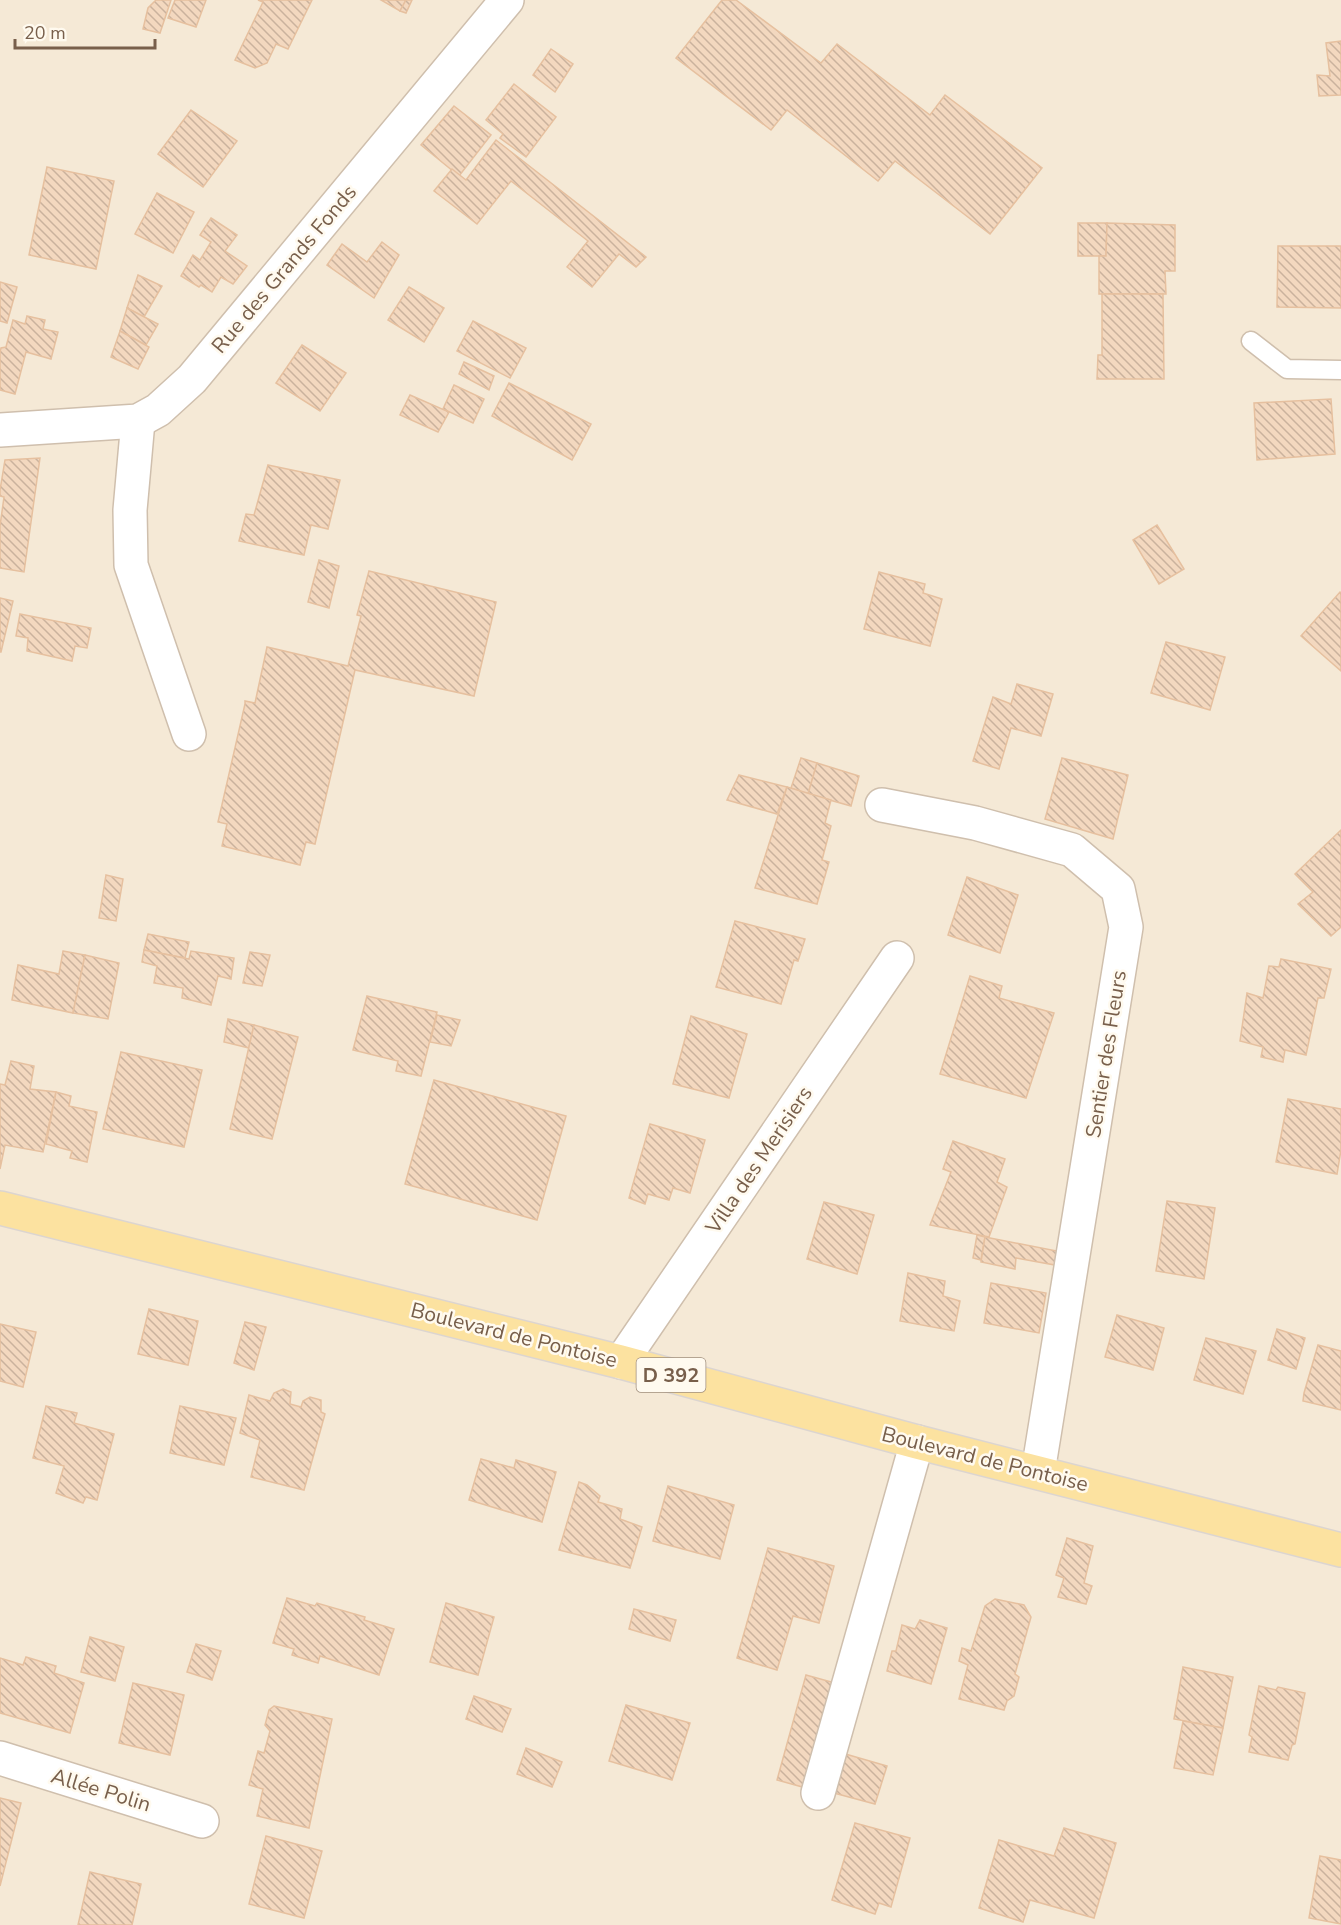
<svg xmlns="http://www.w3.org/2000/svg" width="1341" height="1925" font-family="'Nunito Sans',sans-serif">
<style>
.residential{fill:#f5e9d6}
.building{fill:url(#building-back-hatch);stroke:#e6c09f;stroke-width:1.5}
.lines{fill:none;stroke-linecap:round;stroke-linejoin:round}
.lane-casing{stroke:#cfbfad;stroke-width:21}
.street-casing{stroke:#cfbfad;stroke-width:36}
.primary-casing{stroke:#dcd5d0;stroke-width:36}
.lane{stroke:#fff;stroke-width:18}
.street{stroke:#fff;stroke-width:33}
.primary{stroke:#fce2a0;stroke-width:33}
.labels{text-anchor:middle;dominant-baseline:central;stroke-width:5;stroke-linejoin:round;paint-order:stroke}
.shield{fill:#fffaef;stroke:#a08e7c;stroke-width:1.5}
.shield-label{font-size:20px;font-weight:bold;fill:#785f4b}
.street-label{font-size:21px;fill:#785f4b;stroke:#fffaef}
</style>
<defs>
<pattern id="building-back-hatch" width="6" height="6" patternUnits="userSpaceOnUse" patternTransform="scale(1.5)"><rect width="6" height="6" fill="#f3d8bf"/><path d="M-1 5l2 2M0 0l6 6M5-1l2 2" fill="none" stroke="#cab29d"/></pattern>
</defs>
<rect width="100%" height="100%" fill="#fdf7e8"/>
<rect class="residential" x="0" y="0" width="1341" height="1925"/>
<g class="building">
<polygon points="156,0 171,0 160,33 143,29 148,8"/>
<polygon points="175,0 206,0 196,27 168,18"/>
<polygon points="258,0 312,0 288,49 276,44 267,63 255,68 235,60 263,2"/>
<polygon points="381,0 406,0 400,11"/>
<polygon points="406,0 412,0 406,13 400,11"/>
<polygon points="722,0 736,0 821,63 837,44 930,115 945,95 1042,168 990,234 895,161 878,181 787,110 771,130 676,58"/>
<polygon points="1341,41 1341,95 1319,96 1317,75 1330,76 1326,43"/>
<polygon points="551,49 573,64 555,92 533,75"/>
<polygon points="514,84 556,117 526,157 500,138 503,134 486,120"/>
<polygon points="454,106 491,135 459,176 421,145"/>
<polygon points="191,110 237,141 203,187 158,154"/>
<polygon points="496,140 646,257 636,267 619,254 592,287 567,267 588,241 511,181 477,224 434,191 452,169 466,180"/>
<polygon points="47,167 114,181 96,269 29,255"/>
<polygon points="157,193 194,212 173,253 135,234"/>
<polygon points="211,218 237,235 225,251 247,266 233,284 221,277 212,292 201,285 199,287 181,276 193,255 200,260 211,242 200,235"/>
<polygon points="1078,223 1107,223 1106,256 1078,256"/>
<polygon points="1107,223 1175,225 1175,271 1165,271 1166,294 1099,294 1099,256 1106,256"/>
<polygon points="382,242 399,255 374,298 327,265 342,244 367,262"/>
<polygon points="1278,246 1341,246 1341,308 1277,307"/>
<polygon points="138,275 162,286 144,317 127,308"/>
<polygon points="0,282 17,287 7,323 0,321"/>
<polygon points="409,287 444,308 424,342 388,320"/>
<polygon points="1102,294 1163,294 1164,379 1097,379 1098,355 1102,355"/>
<polygon points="127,308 158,324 146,345 120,331"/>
<polygon points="27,316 45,320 43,329 58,332 51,359 26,352 15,394 0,390 0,352 1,348 6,347 13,320 25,324"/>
<polygon points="473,321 526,348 510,378 457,351"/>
<polygon points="120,331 149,347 138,369 111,357"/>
<polygon points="302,345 346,373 320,411 276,383"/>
<polygon points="464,362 494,376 489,390 459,374"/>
<polygon points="509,383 591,424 572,460 492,416"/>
<polygon points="454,385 484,399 473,423 443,409"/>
<polygon points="410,395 449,412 438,432 400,415"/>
<polygon points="1331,399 1335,454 1257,460 1254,403"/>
<polygon points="40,458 24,572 0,568 0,526 4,497 0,496 0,490 5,460"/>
<polygon points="268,465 340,480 328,529 311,525 304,555 239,541 246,514 254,515"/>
<polygon points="1157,525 1184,569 1159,584 1133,540"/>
<polygon points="319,560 339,566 329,608 308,602"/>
<polygon points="369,571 496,602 474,696 355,670 315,844 306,842 300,865 222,846 227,824 218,822 245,704 245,701 255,703 267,647 348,666 361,616 357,615"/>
<polygon points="879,572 925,584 923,593 942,599 930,646 864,629"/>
<polygon points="1340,592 1341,593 1341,671 1301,636"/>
<polygon points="0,598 13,601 1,652 0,652"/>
<polygon points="20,614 91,628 87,648 75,646 72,661 27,651 28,638 16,636"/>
<polygon points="1166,642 1225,657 1210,710 1151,693"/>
<polygon points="1017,684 1053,694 1041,736 1011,728 999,769 973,761 993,697 1011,704"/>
<polygon points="801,758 817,763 808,794 791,788"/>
<polygon points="1062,758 1128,775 1113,839 1045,819"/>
<polygon points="817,763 859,776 851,806 808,794"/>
<polygon points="739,775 787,787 777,814 727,800"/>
<polygon points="787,787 831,800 825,823 831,826 822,860 829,862 817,904 755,888"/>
<polygon points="1341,830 1341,927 1331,936 1298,904 1313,892 1295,874"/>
<polygon points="106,875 123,879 116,921 99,918"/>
<polygon points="967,877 1018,895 1000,953 948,935"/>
<polygon points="735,921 805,939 798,961 794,960 781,1004 716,987"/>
<polygon points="148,934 189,942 185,958 144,950"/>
<polygon points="144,950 189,959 191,951 234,958 231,979 218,976 211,1005 182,998 183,988 154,983 157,966 142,962"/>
<polygon points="63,951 85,955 73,1013 12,1000 18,965 59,974"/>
<polygon points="250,952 270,955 262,986 243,983"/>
<polygon points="85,955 119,963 108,1019 73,1013"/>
<polygon points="1281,959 1331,969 1324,998 1318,998 1306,1055 1285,1050 1283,1062 1261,1057 1263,1047 1240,1041 1247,993 1263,998 1269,966 1279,967"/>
<polygon points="970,976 1002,986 999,998 1054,1013 1026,1098 940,1074"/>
<polygon points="367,996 437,1012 421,1076 396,1071 398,1061 353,1050"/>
<polygon points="437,1015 460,1020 451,1046 430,1042"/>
<polygon points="691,1016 747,1034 729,1098 673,1084"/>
<polygon points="228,1019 254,1025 249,1048 224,1042"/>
<polygon points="254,1025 298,1037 272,1139 230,1129"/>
<polygon points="121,1052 202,1070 184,1147 103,1129"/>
<polygon points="11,1061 34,1066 30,1089 56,1092 43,1152 5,1145 0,1169 0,1084 5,1085"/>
<polygon points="434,1080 566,1116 537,1220 405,1184"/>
<polygon points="56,1092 71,1096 69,1106 97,1112 87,1162 70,1158 72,1151 46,1144"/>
<polygon points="1288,1099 1341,1109 1341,1150 1337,1174 1276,1162"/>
<polygon points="650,1124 705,1140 690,1193 673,1188 669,1200 648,1194 645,1204 629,1198"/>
<polygon points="953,1141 1005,1159 997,1182 1007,1187 989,1237 930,1225 951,1172 943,1169"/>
<polygon points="1167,1201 1215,1208 1204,1279 1156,1271"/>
<polygon points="824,1202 874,1215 857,1274 807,1259"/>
<polygon points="977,1235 985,1237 981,1260 973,1258"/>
<polygon points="985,1237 1057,1251 1055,1265 1016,1258 1015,1269 981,1262"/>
<polygon points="908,1273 945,1281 943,1296 960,1301 954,1331 900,1321"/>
<polygon points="991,1283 1046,1293 1039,1333 984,1323"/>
<polygon points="149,1309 198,1321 188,1365 138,1354"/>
<polygon points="1117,1315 1164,1328 1153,1370 1105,1357"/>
<polygon points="245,1322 266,1327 254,1370 234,1363"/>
<polygon points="0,1324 36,1332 23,1387 0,1381"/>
<polygon points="1277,1329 1305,1338 1296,1369 1268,1360"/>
<polygon points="1206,1338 1256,1351 1243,1394 1194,1380"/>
<polygon points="1318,1345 1341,1351 1341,1410 1303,1401 1304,1393"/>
<polygon points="283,1389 291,1392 290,1404 301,1407 303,1401 310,1397 321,1400 321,1412 325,1414 304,1490 251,1477 260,1440 240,1433 249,1395 270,1401 274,1393"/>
<polygon points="46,1406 77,1413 74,1423 114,1434 97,1500 86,1497 83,1503 56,1493 64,1466 33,1458"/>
<polygon points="180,1406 236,1418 224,1465 170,1453"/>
<polygon points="481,1459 514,1468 516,1460 556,1472 542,1522 469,1500"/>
<polygon points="579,1482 587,1485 600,1496 598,1502 622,1509 620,1519 642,1527 630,1568 559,1550"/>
<polygon points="668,1486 734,1505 720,1559 653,1541"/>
<polygon points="1067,1538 1093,1546 1084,1583 1092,1586 1086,1604 1058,1597 1064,1578 1056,1575"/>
<polygon points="768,1548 834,1566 819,1623 793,1616 777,1670 737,1658"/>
<polygon points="287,1598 315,1606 317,1603 365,1617 364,1620 394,1629 379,1675 320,1656 318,1663 292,1655 294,1649 273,1643"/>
<polygon points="995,1599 1024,1605 1031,1617 1015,1674 1019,1677 1014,1696 1007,1701 1004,1710 959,1699 968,1665 959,1661 962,1648 971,1651 985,1606"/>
<polygon points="446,1603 494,1617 478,1675 430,1662"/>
<polygon points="634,1609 676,1620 670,1641 629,1629"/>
<polygon points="920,1620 947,1628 931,1684 887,1671 892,1651 896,1651 902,1625 915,1629"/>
<polygon points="90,1637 124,1647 115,1681 81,1672"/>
<polygon points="196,1644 221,1651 212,1680 187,1672"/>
<polygon points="26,1657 56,1666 54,1673 84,1683 70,1733 0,1713 0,1658 23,1665"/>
<polygon points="1183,1667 1233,1677 1223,1728 1174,1719"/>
<polygon points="806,1675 835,1683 806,1788 777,1780"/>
<polygon points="133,1683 184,1695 170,1755 119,1743"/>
<polygon points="1259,1686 1276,1690 1278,1687 1305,1693 1295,1744 1292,1745 1288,1760 1249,1752 1252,1737 1249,1735"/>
<polygon points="474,1696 511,1709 502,1732 466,1719"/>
<polygon points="626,1705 690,1723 672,1780 609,1761"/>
<polygon points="274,1706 332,1719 309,1828 257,1816 263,1789 249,1785 258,1751 264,1753 270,1731 265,1725 269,1710"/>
<polygon points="1183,1721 1223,1728 1213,1775 1174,1768"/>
<polygon points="526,1748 562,1762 552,1787 517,1774"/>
<polygon points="842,1753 887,1766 875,1804 830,1792"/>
<polygon points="0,1798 21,1803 0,1886"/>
<polygon points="855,1823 910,1838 891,1907 879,1903 875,1914 832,1900"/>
<polygon points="1064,1828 1116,1843 1094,1918 1030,1900 1023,1922 979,1908 999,1840 1054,1856"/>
<polygon points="266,1836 322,1851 304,1918 249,1904"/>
<polygon points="1320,1856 1341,1860 1341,1924 1309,1918"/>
<polygon points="90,1872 141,1884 132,1925 78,1925"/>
</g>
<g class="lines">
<g class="lane-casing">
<polyline id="lane" points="1251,341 1287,369 1341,370"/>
</g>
<g class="street-casing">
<g id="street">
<polyline points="138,421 130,510 131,565 189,734"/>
<polyline points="0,430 138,421 158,410 192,379 507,0"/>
<polyline points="882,805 975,823 1072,850 1118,889 1126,927 1038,1472"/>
<polyline points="621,1362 897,958"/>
<polyline points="0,1758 202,1821"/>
<polyline points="818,1793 917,1442"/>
</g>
</g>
<g class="primary-casing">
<polyline id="primary" points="0,1208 621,1362 917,1442 1341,1550"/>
</g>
<use href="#lane" class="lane"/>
<use href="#street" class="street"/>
<use href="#primary" class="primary"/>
</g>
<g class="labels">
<rect class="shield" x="636.5" y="1358" width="69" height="34" rx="4.5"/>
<g class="shield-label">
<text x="671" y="1375">D 392</text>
</g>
<g class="street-label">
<text transform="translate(284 269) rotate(-50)">Rue des Grands Fonds</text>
<text transform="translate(1106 1054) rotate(-81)">Sentier des Fleurs</text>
<text transform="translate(759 1160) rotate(-56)">Villa des Merisiers</text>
<text transform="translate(514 1335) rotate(14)">Boulevard de Pontoise</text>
<text transform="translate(985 1459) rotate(14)">Boulevard de Pontoise</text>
<text transform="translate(101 1790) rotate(17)">Allée Polin</text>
</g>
</g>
<path d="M15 39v9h140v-9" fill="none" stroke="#785f4b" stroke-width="3"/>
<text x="24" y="39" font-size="18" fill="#785f4b" stroke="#fffaef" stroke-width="4.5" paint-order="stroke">20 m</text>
</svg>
